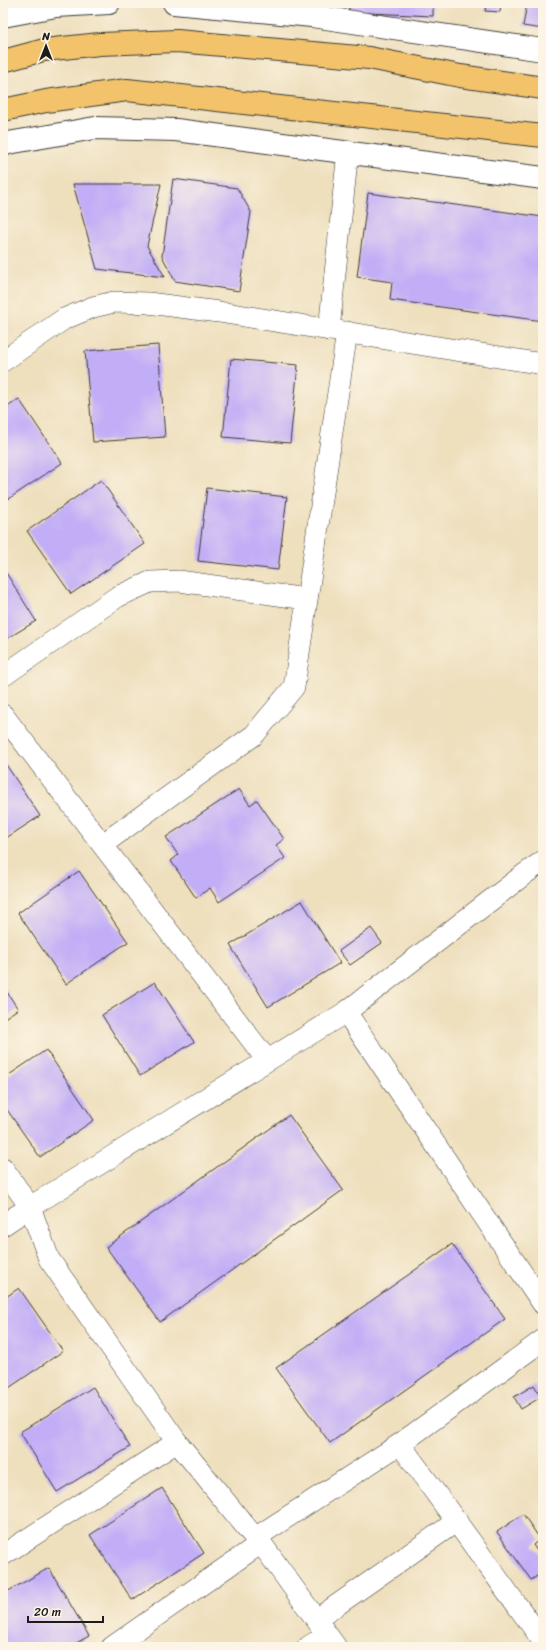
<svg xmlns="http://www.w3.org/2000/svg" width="546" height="1650" font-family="Sriracha,sans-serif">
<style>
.building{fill:#c2aef6}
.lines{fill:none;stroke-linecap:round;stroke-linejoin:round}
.minor-casing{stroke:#3c3934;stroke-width:22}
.tertiary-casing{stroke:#3c3934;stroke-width:24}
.primary-casing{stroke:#3c3934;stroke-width:24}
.minor{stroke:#fff;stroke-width:21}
.tertiary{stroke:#fff;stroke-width:22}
.primary{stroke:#f2c36a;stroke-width:22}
</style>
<rect width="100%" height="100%" fill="#fcf5e5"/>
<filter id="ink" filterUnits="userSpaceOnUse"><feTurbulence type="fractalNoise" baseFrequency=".025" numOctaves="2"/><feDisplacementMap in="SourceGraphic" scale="8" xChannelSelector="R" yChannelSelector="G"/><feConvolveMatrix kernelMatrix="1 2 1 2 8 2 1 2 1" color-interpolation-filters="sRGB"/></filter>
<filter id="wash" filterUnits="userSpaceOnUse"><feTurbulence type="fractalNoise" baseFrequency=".012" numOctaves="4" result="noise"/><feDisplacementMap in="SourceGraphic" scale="16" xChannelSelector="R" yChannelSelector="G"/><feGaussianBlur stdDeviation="0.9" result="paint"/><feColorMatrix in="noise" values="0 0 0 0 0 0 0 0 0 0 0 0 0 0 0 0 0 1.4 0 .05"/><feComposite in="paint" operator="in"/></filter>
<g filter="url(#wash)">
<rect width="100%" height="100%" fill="#eedfbd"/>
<g id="blocks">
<g class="building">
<polygon points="349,3 433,3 433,16 349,12"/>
<polygon points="486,3 501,3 500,12 485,11"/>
<polygon points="527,3 543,3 543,29 523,26"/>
<polygon points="173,179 237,188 251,212 239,291 175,281 162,256"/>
<polygon points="73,184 161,184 147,246 165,277 97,269"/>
<polygon points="368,193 543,217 543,321 390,300 392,282 357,277"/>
<polygon points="158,345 165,437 93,442 85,351"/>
<polygon points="231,359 298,365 290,443 223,437"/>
<polygon points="19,399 62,463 4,502 3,500 3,410"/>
<polygon points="101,480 145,544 71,594 27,531"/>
<polygon points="207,488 287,497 278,570 198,561"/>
<polygon points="3,568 36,621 3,641"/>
<polygon points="3,760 40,816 3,840"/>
<polygon points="239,789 250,805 257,800 284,839 276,845 285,858 219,902 210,888 196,898 171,861 178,855 166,837"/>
<polygon points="79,871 128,942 66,984 18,913"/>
<polygon points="302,901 340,963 268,1007 230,945"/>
<polygon points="371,928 382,943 350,965 339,951"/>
<polygon points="155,982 194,1042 140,1076 102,1015"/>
<polygon points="3,986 18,1009 3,1019"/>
<polygon points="46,1050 94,1120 40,1157 3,1104 3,1079"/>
<polygon points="289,1115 343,1190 160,1322 106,1247"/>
<polygon points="452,1244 505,1319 330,1443 276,1368"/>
<polygon points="19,1288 63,1351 3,1392 3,1299"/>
<polygon points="534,1385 541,1397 521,1409 514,1397"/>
<polygon points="93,1387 130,1447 57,1492 20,1432"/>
<polygon points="162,1488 204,1553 132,1600 90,1535"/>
<polygon points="523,1514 540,1539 533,1545 543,1559 543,1572 531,1580 497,1532"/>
<polygon points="49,1568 89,1636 69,1647 3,1647 3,1594"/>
</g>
</g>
</g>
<g filter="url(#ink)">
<use href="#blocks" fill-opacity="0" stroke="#3c3934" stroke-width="1"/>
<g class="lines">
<g class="minor-casing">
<g id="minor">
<polyline points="329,330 348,151"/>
<polyline points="3,361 64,319 93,307 114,302 148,303 219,312 543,364"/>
<polyline points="3,676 117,597 150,582 179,581 306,599"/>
<polyline points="3,715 267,1060"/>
<polyline points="103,844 254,735 294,687 347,332"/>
<polyline points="346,1012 543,1304"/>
<polyline points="3,1168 30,1207 49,1259 177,1442 255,1538 261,1543 336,1647"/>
<polyline points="3,1225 30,1207 346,1012 526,873 543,861"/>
<polyline points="400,1444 543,1641"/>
<polyline points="255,1538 400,1444 543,1340"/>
<polyline points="3,1555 177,1442"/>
<polyline points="317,1619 457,1521"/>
<polyline points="112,1647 261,1543"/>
<polyline points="308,1647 327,1635"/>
</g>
</g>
<g class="tertiary-casing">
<g id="tertiary">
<polyline points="174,3 312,16 543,50"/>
<polyline points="3,16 56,6 109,3"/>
<polyline points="3,145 8,143 95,128 176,130 543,178"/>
</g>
</g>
<g class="primary-casing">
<g id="primary">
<polyline points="3,61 44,50 100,44 177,41 369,58 460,76 543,88"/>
<polyline points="3,110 46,101 127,90 543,136"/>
</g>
</g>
<use href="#minor" class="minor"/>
<use href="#tertiary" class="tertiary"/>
<use href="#primary" class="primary"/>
</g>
</g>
<rect width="546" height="1650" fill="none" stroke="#fcf5e5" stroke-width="16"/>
<g transform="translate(46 46)" stroke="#fcf5e5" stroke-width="3" paint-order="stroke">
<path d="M0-3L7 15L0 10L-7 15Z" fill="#1c1c1c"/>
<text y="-6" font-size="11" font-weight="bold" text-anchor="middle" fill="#1c1c1c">N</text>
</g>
<path d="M28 1616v6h75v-6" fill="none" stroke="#1c1c1c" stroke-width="2"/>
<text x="34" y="1616" font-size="12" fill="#1c1c1c" stroke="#fcf5e5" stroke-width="3" paint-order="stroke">20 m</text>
</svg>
